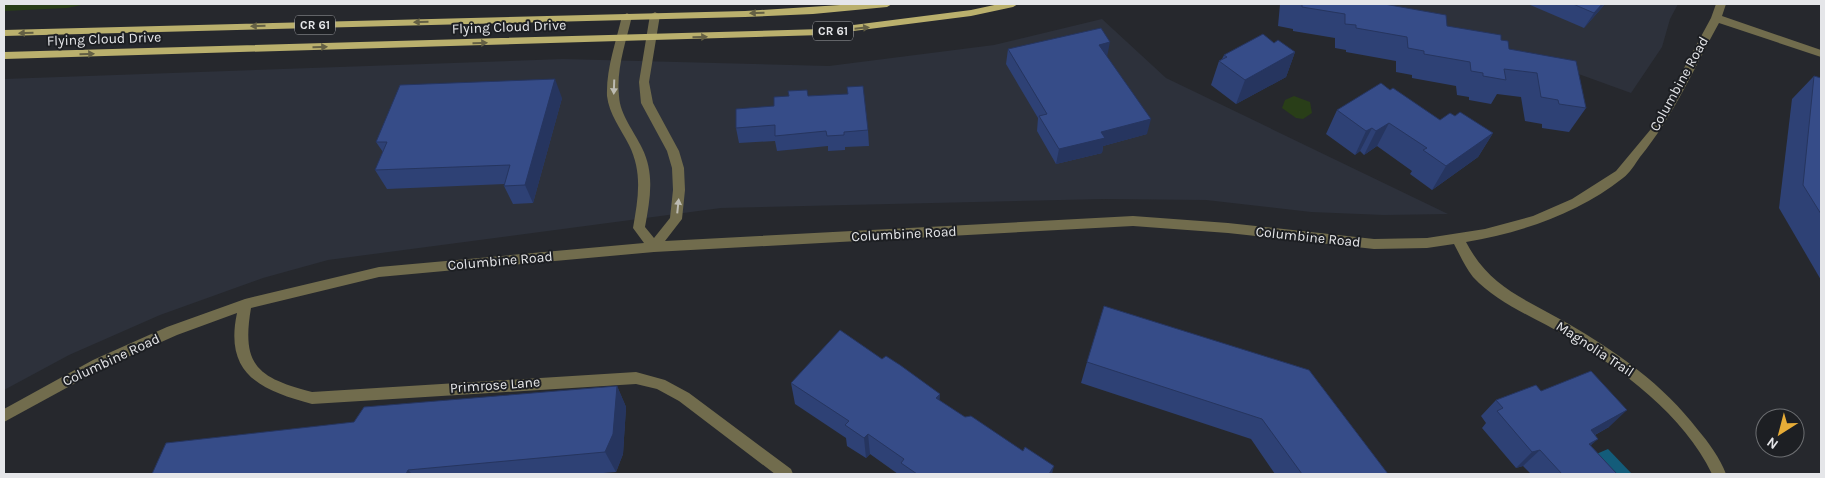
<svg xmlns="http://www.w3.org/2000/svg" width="1825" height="478" font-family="Karla,sans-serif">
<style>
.built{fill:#2d313b}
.green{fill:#293e18}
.water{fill:#135c7a}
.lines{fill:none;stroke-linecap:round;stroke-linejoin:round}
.minor{fill:#716c4d;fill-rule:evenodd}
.major{fill:#bab06d;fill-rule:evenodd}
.wall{fill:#2e4175}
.shaded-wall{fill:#26355f}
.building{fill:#364c88;stroke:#26355f}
.oneway{fill:#646044}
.oneway2{fill:#bcbbb2}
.labels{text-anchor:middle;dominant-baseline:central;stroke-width:4;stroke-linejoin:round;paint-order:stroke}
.shield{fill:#1d1f23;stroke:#a9aaae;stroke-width:1}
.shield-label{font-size:12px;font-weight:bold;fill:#e5e6e9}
.street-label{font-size:14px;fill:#e5e6e9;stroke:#1d1f23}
</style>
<rect width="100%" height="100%" fill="#26282d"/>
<g class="built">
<polygon points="1386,4 1678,4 1670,19 1662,47 1631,93"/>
<polygon points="1102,19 1166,78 1448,214 1384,215 1311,212 1206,200 1104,199 721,208 328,260 263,278 160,315 69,355 4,390 4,79 563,59 829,66 994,45"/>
</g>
<g class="green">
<polygon points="4,4 86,4 67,8 4,11"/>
<polygon points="1294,96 1310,102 1312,113 1303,119 1296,118 1282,108 1285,100"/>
</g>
<polygon class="water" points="1608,449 1632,474 1608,474 1594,455"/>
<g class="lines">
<path class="minor" d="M1716,4H1726L1722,16L1821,50V57L1719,23C1694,68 1673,117 1640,157C1635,164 1630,173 1623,178C1579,213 1521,233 1466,242C1490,288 1524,298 1567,323C1617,352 1663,384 1698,430C1709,443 1720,458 1726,474H1712C1684,415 1621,369 1566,336C1536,318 1498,304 1473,277C1465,267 1460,255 1454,244L1427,248L1374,249L1228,233L1133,226L654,252L379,277L251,308C241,366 258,378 312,392L636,372L665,380L689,393L791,469L793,474H775L679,401L657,389L636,384L312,404C260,390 224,374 237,313L177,335L103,368L4,422V409L93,360L167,327L245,299L379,267L644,243L633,228C638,199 643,173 629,145C621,129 609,114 607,96C606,69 616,42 622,16L627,13L632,16C626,42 616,69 619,96C620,115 634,131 642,148C655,174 650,199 645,227L654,238L670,218L673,190L672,168L667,151L641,103L639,82L650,15L655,12L660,15L649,82L653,103L679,151L684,168L685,190L682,219L665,241L1133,216L1228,223L1374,239L1427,238L1485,229L1533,216L1572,199L1616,171L1651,129L1711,18Z"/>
<g class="major">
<polygon points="856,4 892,4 887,7 813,14 745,17 4,36 4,30 745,11"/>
<polygon points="999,4 1018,4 1013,7 971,16 822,35 4,59 4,52 822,29 971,10"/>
</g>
</g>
<g class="wall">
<polygon points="1280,4 1384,4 1447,26 1501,40 1509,49 1586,108 1569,132 1542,128 1542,124 1525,121 1521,97 1497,94 1491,104 1469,100 1469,97 1457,95 1456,86 1412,78 1412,75 1396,72 1396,61 1346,52 1346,50 1335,48 1335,38 1293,31 1293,29 1278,26"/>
<polygon points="1528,4 1605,4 1584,28"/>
<polygon points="1274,43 1295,52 1286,77 1236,104 1211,85 1219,61 1222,59 1224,55"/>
<polygon points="1008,49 1107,57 1147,134 1103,146 1102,153 1056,164 1037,131 1038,118 1006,64"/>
<polygon points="1814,76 1821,78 1821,280 1779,208 1792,99"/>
<polygon points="847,87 868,130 869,146 845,147 845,150 828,151 828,146 777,151 775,141 739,143 736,128 774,106 808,96 848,94"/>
<polygon points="1390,90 1440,120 1455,116 1493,133 1478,157 1432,190 1410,174 1412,171 1377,146 1364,155 1360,151 1355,155 1326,134 1337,110"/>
<polygon points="562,98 533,203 513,204 504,186 505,184 387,189 375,170 383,152 376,142"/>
<polygon points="1087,362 1309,370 1388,474 1275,474 1251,439 1081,383"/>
<polygon points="791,383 940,401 1052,474 898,474 870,454 866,458 847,446 846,438 795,404"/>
<polygon points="617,386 626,407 623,454 616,472 591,474 152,474 354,422"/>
<polygon points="1541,391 1609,427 1595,435 1591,446 1617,474 1531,474 1523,466 1516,468 1482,428 1486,423 1481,416 1496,400"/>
</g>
<g class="shaded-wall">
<polygon points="1602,4 1605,4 1584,28 1594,13"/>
<polygon points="1110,42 1107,57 1099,45"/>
<polygon points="1295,52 1286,77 1236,104 1245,80"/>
<polygon points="555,79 562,98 533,203 525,185"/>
<polygon points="1151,119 1147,134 1103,146 1102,153 1056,164 1059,149 1101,132"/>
<polygon points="1389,123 1377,146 1364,155 1376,131"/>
<polygon points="1372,128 1360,151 1355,155 1366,131"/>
<polygon points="1493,133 1478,157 1432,190 1446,166"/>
<polygon points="617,386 626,407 623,454 616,472 605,452"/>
<polygon points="940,394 939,415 936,398"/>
<polygon points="1627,410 1609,427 1574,446 1591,430"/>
<polygon points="868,434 870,454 866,458 864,438"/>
<polygon points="1598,439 1580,455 1589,444"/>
<polygon points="1540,450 1523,466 1516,468 1532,452"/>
<polygon points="1054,466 1052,474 1049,474"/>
<polygon points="408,470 412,474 406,474"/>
</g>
<g class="building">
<polygon points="1298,4 1384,4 1446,15 1447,26 1501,35 1501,40 1508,41 1509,49 1576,61 1586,108 1559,104 1558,100 1541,97 1537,73 1504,69 1506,80 1483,76 1483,73 1471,71 1470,62 1424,54 1424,51 1408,48 1407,37 1356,28 1356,25 1345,24 1345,14 1302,7 1302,4"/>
<polygon points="1573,4 1602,4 1594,13"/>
<polygon points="1101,28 1110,42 1099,45 1151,119 1101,132 1105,138 1059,149 1039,116 1047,114 1008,49"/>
<polygon points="1263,34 1274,43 1278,40 1295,52 1245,80 1219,61 1227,57 1224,55"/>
<polygon points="1814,76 1821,78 1821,214 1803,185"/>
<polygon points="555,79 525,185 504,186 510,165 375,170 387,142 376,142 400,85"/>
<polygon points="1381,83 1390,90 1393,88 1440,120 1450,113 1455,116 1460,112 1493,133 1446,166 1423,150 1427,148 1389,123 1376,131 1372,128 1366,131 1337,110"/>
<polygon points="863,86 868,130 844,132 844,135 827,136 826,131 775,136 775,125 736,128 736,109 774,106 774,97 789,96 788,91 807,90 808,96 848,94 847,87"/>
<polygon points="1104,306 1309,370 1388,474 1302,474 1262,419 1087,362"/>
<polygon points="840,330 882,359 886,356 900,365 940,394 936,398 965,417 971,416 1023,451 1025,447 1054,466 1049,474 917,474 901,463 904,459 868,434 864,438 845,425 849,421 791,383"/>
<polygon points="1591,371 1627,410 1591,430 1598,439 1589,444 1617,474 1562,474 1540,450 1532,452 1497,411 1503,408 1496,400 1536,385 1541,391"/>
<polygon points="617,386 613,434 605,452 408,470 406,474 152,474 166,443 354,422 364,407"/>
</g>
<defs><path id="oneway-solid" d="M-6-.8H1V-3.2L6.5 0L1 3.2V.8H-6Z" transform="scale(1.25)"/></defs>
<g class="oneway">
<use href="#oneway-solid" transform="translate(757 13) rotate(178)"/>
<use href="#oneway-solid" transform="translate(421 22) rotate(178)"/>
<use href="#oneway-solid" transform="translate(258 26) rotate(178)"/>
<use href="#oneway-solid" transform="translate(862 28) rotate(-6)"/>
<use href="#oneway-solid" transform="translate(26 33) rotate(178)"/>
<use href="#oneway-solid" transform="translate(700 37) rotate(-2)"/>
<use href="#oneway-solid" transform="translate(480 43) rotate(-2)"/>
<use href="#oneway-solid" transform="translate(320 47) rotate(-2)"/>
<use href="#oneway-solid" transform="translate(87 54) rotate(-2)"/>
</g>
<g class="oneway2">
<use href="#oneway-solid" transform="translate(614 87) rotate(92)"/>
<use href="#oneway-solid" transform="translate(678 206) rotate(-84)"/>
</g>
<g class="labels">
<g class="shield">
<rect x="295" y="15.5" width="40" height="19" rx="4"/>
<rect x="813" y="21.5" width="40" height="19" rx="4"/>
</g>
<g class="shield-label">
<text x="315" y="25">CR 61</text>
<text x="833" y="31">CR 61</text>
</g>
<g class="street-label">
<text transform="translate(509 27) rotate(-2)">Flying Cloud Drive</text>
<text transform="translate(104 39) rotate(-2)">Flying Cloud Drive</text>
<text transform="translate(1679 84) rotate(-61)">Columbine Road</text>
<text transform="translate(904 234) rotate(-3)">Columbine Road</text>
<text transform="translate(1308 237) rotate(6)">Columbine Road</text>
<text transform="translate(500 261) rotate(-5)">Columbine Road</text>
<text transform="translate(1595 349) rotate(33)">Magnolia Trail</text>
<text transform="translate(111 360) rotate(-25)">Columbine Road</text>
<text transform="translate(495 385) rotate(-4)">Primrose Lane</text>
</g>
</g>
<rect width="1825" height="478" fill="none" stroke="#e5e6e9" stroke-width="10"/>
<g transform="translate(1780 433) rotate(216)"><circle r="24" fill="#1d1f23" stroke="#6d6f72"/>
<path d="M0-4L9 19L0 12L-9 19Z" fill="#e7ac37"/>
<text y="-8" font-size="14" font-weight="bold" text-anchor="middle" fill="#e5e6e9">N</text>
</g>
</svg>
